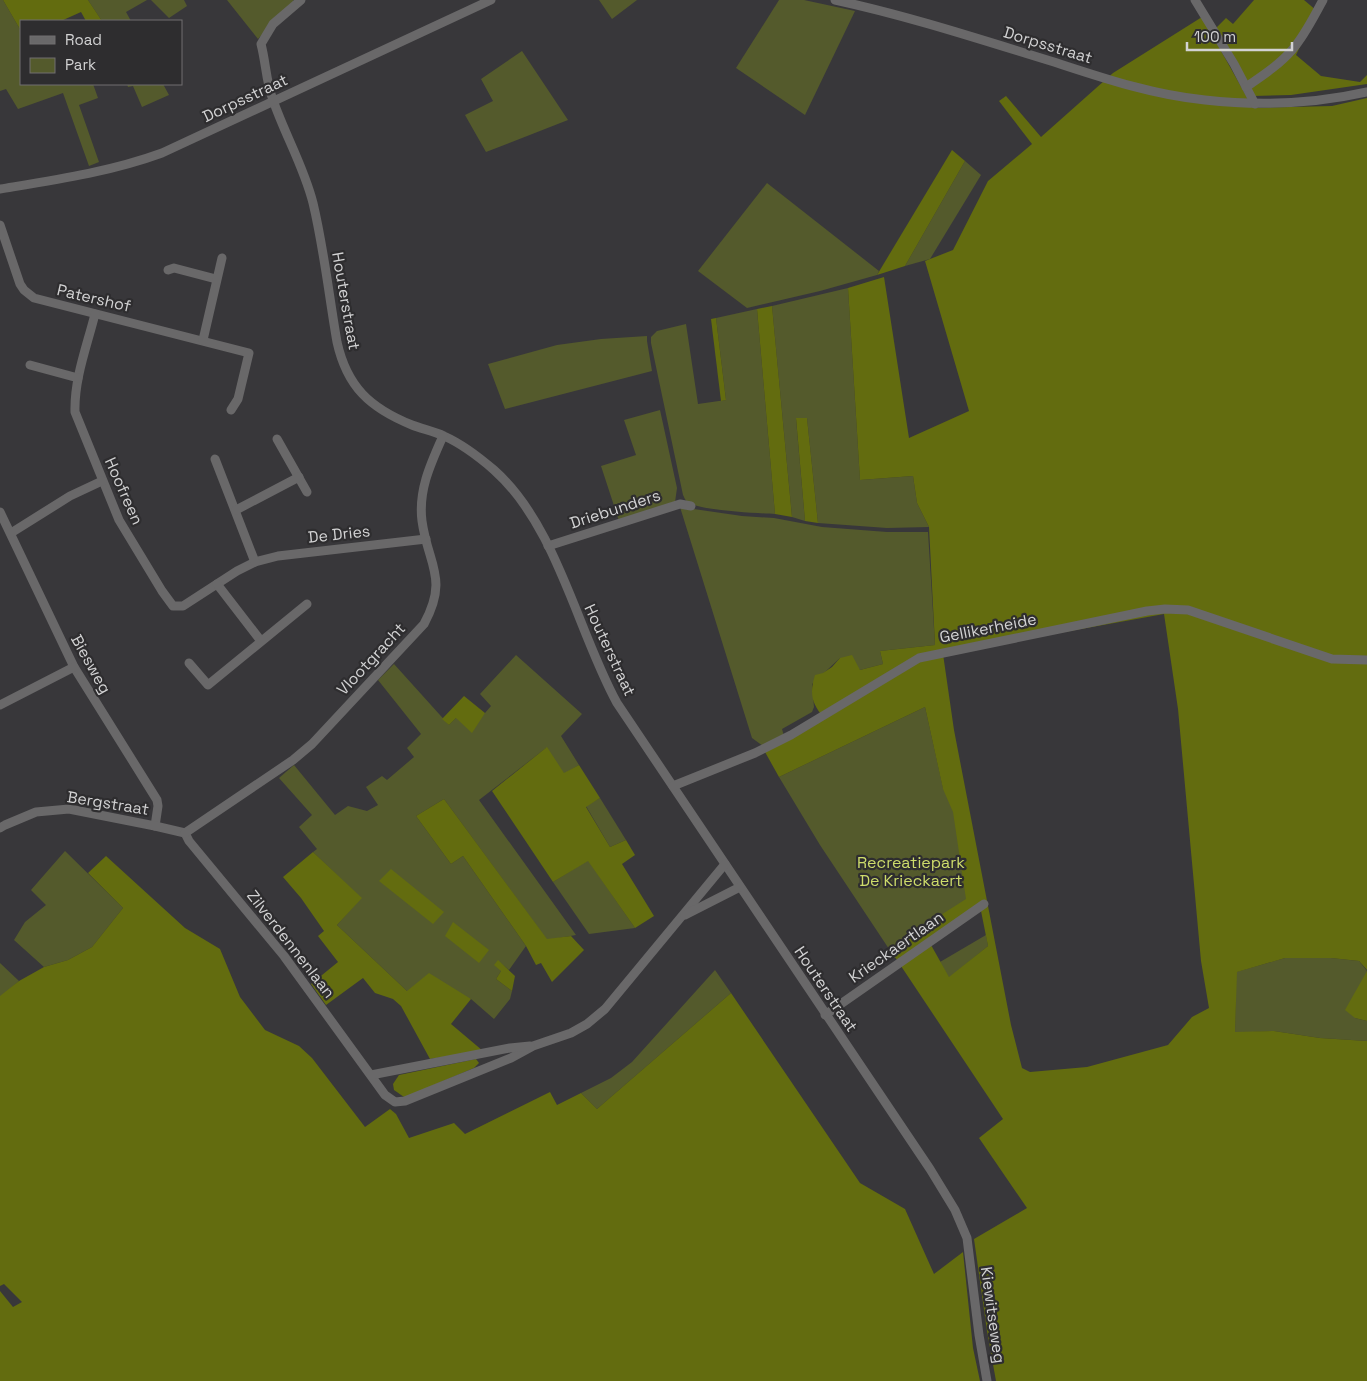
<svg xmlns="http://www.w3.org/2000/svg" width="1367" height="1381" font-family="'Space Grotesk',sans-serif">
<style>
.green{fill:#545a2c}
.forest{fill:#636c0f;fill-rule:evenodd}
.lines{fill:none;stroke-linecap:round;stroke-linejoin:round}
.minor{stroke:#696869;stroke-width:9}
.labels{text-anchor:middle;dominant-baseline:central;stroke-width:4.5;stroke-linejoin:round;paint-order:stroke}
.street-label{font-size:16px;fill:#d2d2d3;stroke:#2e2d2f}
.park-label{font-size:16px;fill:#cedc6b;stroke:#2e2d2f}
</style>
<rect width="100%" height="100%" fill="#38373a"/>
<g class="green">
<polygon points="0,0 3,0 21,31 21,84 93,84 98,98 79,105 99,162 89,166 63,93 18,109 6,89 0,91"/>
<polygon points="88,0 147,0 126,12 131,21 102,21"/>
<polygon points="151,0 184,0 187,6 169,18"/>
<polygon points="227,0 293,0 295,3 280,15 258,39"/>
<polygon points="599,0 637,0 612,19"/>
<polygon points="779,0 804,0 855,11 805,115 736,68"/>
<polygon points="522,51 568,120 486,152 465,115 493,101 481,79"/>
<polygon points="127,84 163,84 169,95 142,107 133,86 128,87"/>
<polygon points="965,161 981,175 930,259 905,266"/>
<polygon points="767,183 879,271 877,275 820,291 747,308 698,271"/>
<polygon points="848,288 860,480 913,476 917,503 929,527 887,528 818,523 807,418 796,419 805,521 792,517 772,306"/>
<path d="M757,309L775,514C759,513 700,511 688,502C685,500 685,499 683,495L651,343V337L657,331L686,324L698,404L726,400L716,318Z"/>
<polygon points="647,336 647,341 652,371 505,409 488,364 557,345 601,339"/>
<polygon points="660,410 677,488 675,502 619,521 601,466 636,455 624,420"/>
<polygon points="680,507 742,516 774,518 822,527 887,532 928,532 935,645 880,651 883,664 860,670 840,658 812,684 814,707 812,712 782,729 784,736 763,746 752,738"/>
<polygon points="516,655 582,714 561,736 579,765 564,774 546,748 479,800 576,935 547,940 444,799 416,816 451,864 463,856 526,946 509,970 498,961 501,971 496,979 512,991 510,999 494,1019 471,999 407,991 337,925 361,898 313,852 317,849 299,827 312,815 279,778 294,765 335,815 348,806 367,811 378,805 366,787 382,776 387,780 414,757 407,748 421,734 378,680 394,664 449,725 456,718 485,713 491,706 480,694"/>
<polygon points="925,707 943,788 959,785 980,898 895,958 820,845 779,777"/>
<polygon points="600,798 626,840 610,847 586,806"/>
<polygon points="65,851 123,908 92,947 68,960 44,967 14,940 25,922 46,905 31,890"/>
<polygon points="588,860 635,928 589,934 553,882"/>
<polygon points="986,935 988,946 949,978 940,962"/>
<polygon points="1285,958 1331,958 1359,961 1367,971 1355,1018 1367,1021 1367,1041 1320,1038 1274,1031 1235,1033 1236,972"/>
<polygon points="0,963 19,981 1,997 0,996"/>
<polygon points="715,970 731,993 597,1109 581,1093 611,1078 632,1062"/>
</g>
<g class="forest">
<polygon points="3,0 88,0 102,21 86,21 81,12 61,21 21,21 21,31"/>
<polygon points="1254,0 1304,0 1317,11 1296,55 1321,76 1360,82 1367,75 1367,84 1291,95 1253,96 1216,28 1226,18 1233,24"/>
<path d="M1202,17L1253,108L1332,106L1367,98V970L1359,961L1331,958H1285L1237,972L1235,1032L1274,1031L1320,1038L1367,1041V1381H996L987,1331L974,1239L1027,1208L979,1138L1003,1119L889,948L966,899L953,812L943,789L925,707L779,777L765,752L824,718C812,704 809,694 815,675L823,673L832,667L840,658L852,655L860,670L883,664L880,651L935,645L929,527L917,503L913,476L860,480L848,288L884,277L909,438L969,411L925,261L953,250L988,181L1032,144L999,101L1006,96L1041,137L1113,73ZM1164,614L1178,709L1201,961L1209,1008L1192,1017L1168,1045L1087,1067L1030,1072L1022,1068L1011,1025L954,730L943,654ZM981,911L988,946L949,977L931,945Z"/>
<polygon points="952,150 965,161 905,266 877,275"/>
<polygon points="772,306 792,517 775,514 757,309"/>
<polygon points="716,318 726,400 721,401 711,319"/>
<polygon points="796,418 807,418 818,523 805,521"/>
<polygon points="464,696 485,713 472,733 456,718 449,725 442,719"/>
<polygon points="547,747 564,773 579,765 600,798 586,807 610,847 626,840 635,855 622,864 654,916 635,928 588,861 553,882 492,791"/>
<polygon points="444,799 547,939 571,936 584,950 552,982 541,963 536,965 526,946 463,856 451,864 416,816"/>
<polygon points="313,852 362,898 337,925 407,991 429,973 471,999 451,1024 483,1051 430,1059 401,1006 393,999 375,993 363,978 326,1005 311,984 338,962 318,936 324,931 301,898 283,877"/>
<polygon points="106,856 185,928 220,949 240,997 265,1030 299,1046 312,1058 365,1127 390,1109 396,1114 409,1138 454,1123 465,1134 550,1092 557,1105 581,1093 597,1109 731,993 860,1183 905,1209 934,1274 963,1252 973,1348 980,1381 0,1381 0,1291 13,1307 22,1302 4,1284 0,1286 0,996 19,981 44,967 68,960 92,947 123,908 88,873"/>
<polygon points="391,869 444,912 433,924 379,881"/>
<polygon points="453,922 489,950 479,963 445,936"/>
<polygon points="498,960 515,976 512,991 496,979 501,971 494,965"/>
<polygon points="1367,971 1367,1021 1355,1018 1345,1010"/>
<polygon points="476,1059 479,1063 474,1068 408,1096 404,1097 394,1090 393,1084 399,1075"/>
</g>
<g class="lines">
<g class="minor">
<path d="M301,0L273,24L261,44C266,63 266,82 273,100C285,135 304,167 313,203C324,249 329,296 337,342C347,387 370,408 412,425C422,429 434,431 444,436C462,444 479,457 494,470C557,526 577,630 617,703L930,1169L955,1210L967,1238L979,1335L987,1381"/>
<path d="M835,0C909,16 982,40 1054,62C1103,78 1153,95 1205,100C1259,106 1314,104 1367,92"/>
<polyline points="1195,0 1234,64 1255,104"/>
<path d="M1246,87C1262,76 1279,65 1292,50C1305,35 1313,18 1323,0"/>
<path d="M0,189C55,180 110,172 162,153L491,0"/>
<polyline points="0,225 20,284 24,290 34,298 249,353 238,399 231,410"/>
<polyline points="168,270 174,268 216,279"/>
<path d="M95,314C87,346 74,379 75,412L119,520L162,591L173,606H183L237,571L255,562L278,556L426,539"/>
<polyline points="203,340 222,258"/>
<polyline points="30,365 78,378"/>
<polyline points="277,439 307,492"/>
<polyline points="215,459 255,562"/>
<polyline points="236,510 299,477"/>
<polyline points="0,512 74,667 157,800 158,806 155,826"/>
<polyline points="11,533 70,496 102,481"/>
<polyline points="548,546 680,504 691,506"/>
<polyline points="217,584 261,641"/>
<polyline points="189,663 208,685 307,604"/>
<polyline points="0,705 74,667"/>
<polyline points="673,786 755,753 791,735 919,658 1147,611 1165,609 1188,610 1332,659 1367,660"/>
<polyline points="0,828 5,825 36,812 69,809 155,826 185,833"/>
<polyline points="185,833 189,841 284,956 385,1095 395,1102 405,1101 511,1058 533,1046 571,1033 587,1024 605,1009 725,864"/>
<path d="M185,833L293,760L312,744L424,624C449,578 428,565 422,521C418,490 431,463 443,436"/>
<polyline points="685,915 740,887"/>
<polyline points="825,1015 984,904"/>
<polyline points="371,1075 510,1048 530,1046"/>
</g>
</g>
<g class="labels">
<g class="street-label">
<text transform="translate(1048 45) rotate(17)">Dorpsstraat</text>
<text transform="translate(245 98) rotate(-25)">Dorpsstraat</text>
<text transform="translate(94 298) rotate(13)">Patershof</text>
<text transform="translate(346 301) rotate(80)">Houterstraat</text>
<text transform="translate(124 491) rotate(66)">Hoofreen</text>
<text transform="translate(615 509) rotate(-18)">Driebunders</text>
<text transform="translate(339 534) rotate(-6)">De Dries</text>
<text transform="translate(988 628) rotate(-11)">Gellikerheide</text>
<text transform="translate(610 650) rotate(65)">Houterstraat</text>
<text transform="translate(371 659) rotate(-47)">Vlootgracht</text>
<text transform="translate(91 664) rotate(61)">Biesweg</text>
<text transform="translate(108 803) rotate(9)">Bergstraat</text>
<text transform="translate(291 944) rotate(52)">Zilverdennenlaan</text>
<text transform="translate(896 947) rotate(-35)">Krieckaertlaan</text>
<text transform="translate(826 989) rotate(56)">Houterstraat</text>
<text transform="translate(993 1315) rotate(82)">Kiewitseweg</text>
</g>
<g class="park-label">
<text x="911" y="862">Recreatiepark<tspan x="911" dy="18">De Krieckaert</tspan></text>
</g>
</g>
<rect x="20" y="20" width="162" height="65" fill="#2e2d2f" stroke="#706f71"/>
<rect x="30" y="36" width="25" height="8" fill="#696869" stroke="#706f71"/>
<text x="65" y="45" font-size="15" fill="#d2d2d3">Road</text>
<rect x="30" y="58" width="25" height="15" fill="#545a2c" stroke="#706f71"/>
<text x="65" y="70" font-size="15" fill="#d2d2d3">Park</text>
<path d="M1187 42v8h105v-8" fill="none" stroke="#d2d2d3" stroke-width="2.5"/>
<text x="1194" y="42" font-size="15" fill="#d2d2d3" stroke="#2e2d2f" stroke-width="4" paint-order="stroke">100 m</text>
</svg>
